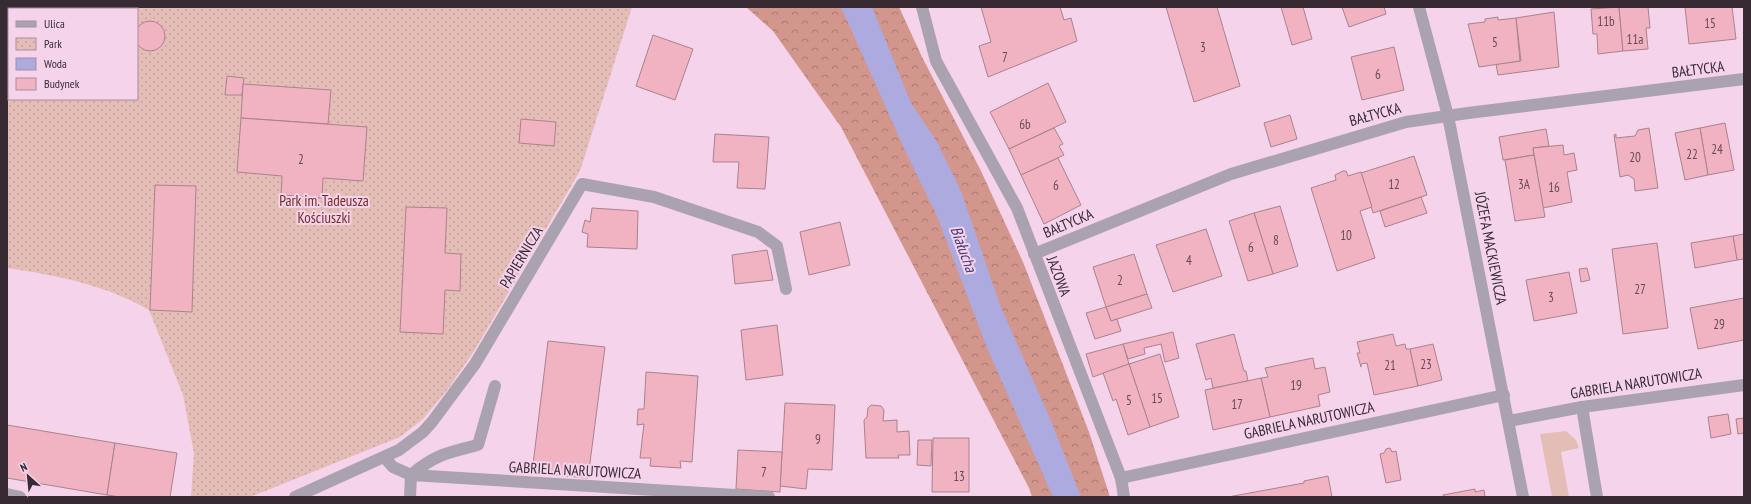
<svg xmlns="http://www.w3.org/2000/svg" width="1751" height="504" font-family="'PT Sans Narrow',sans-serif">
<style>
.grass{fill:#e5bdb7}
.forest{fill:url(#forest-crowns)}
.park{fill:url(#park-dots);fill-rule:evenodd}
.water{fill:#acaadf}
.building{fill:#f1b2c1;stroke:#a9838c}
.lines{fill:none;stroke-linecap:round;stroke-linejoin:round}
.minor{stroke:#aaa2af;stroke-width:12}
.labels{text-anchor:middle;dominant-baseline:central;stroke-width:4;stroke-linejoin:round;paint-order:stroke}
.number-label{font-size:13px;fill:#664c56}
.street-label{font-size:15px;fill:#372a33;stroke:#f5d3ea}
.park-label{font-size:15px;fill:#762c24;stroke:#f5d3ea}
.water-label{font-size:16px;font-style:italic;fill:#433b7c;stroke:#f5d3ea}
</style>
<defs>
<pattern id="forest-crowns" width="20" height="18" patternUnits="userSpaceOnUse"><rect width="20" height="18" fill="#d3968c"/><path d="M2 6a3 3 0 1 1 6 0M12 15a3 3 0 1 1 6 0" fill="none" stroke="#ac7b73"/></pattern>
<pattern id="park-dots" width="8" height="8" patternUnits="userSpaceOnUse"><rect width="8" height="8" fill="#e5bdb7"/><path d="M2 2h.1M6 6h.1" fill="none" stroke="#c5a39e" stroke-width="1.8" stroke-linecap="round"/></pattern>
</defs>
<rect width="100%" height="100%" fill="#f5d3ea"/>
<polygon class="grass" points="1566,431 1576,440 1579,448 1561,452 1569,497 1552,497 1540,434"/>
<polygon class="forest" points="746,7 899,7 922,57 981,171 1023,262 1089,432 1110,497 1032,497 1029,488 841,127 773,31"/>
<path class="park" d="M7,7H632L580,171L474,351L448,389L423,419L400,437L250,497H191L194,453L183,395L149,310C103,284 59,276 7,268ZM9,9H137V99H9Z"/>
<polygon class="water" points="841,7 872,7 911,103 937,142 961,191 1000,305 1051,421 1081,497 1053,497 987,348 937,216 907,155"/>
<g class="building">
<polygon points="981,7 1060,7 1064,20 1071,18 1077,41 988,77 979,46 991,42"/>
<polygon points="1166,7 1217,7 1240,86 1194,102"/>
<polygon points="1281,7 1303,7 1312,39 1292,45"/>
<polygon points="1342,7 1384,7 1386,14 1349,27"/>
<polygon points="1619,7 1623,51 1598,54 1597,34 1593,34 1591,9"/>
<polygon points="1619,7 1648,7 1650,28 1646,28 1648,49 1623,51"/>
<polygon points="1685,7 1732,7 1736,39 1689,44"/>
<polygon points="1554,12 1559,67 1498,75 1496,64 1521,61 1516,18"/>
<polygon points="1498,17 1498,20 1516,18 1520,61 1479,67 1468,24 1485,22 1485,19"/>
<circle cx="150" cy="36" r="15"/>
<polygon points="653,35 693,49 675,100 636,86"/>
<polygon points="1394,47 1404,90 1362,100 1351,57"/>
<polygon points="227,76 244,78 242,95 225,95"/>
<polygon points="1048,83 1066,122 1009,149 990,112"/>
<polygon points="243,84 331,90 328,124 241,118"/>
<polygon points="1290,115 1297,139 1271,147 1264,123"/>
<polygon points="241,118 367,127 363,181 323,178 322,198 281,195 282,176 237,172"/>
<polygon points="521,119 556,122 554,146 519,143"/>
<polygon points="1725,123 1734,170 1708,175 1700,128"/>
<polygon points="1054,128 1063,144 1059,146 1064,155 1021,175 1009,149"/>
<polygon points="1649,128 1658,188 1635,191 1634,179 1628,175 1620,177 1614,135 1616,134 1616,138 1635,136 1638,130"/>
<polygon points="1700,128 1708,175 1685,180 1675,133"/>
<polygon points="1546,129 1549,146 1533,148 1534,155 1503,160 1499,137"/>
<polygon points="715,134 769,137 765,189 737,188 739,162 713,162"/>
<polygon points="1563,145 1564,155 1574,153 1577,170 1567,172 1572,202 1543,208 1533,148"/>
<polygon points="1534,155 1545,217 1515,221 1505,160"/>
<polygon points="1414,156 1427,195 1373,213 1361,173"/>
<polygon points="1058,158 1081,205 1044,224 1021,175"/>
<polygon points="1343,171 1346,171 1348,176 1361,172 1372,207 1360,211 1375,258 1337,271 1311,188 1336,180 1335,175"/>
<polygon points="155,185 196,186 192,312 150,310"/>
<polygon points="1421,197 1427,213 1385,227 1380,211"/>
<polygon points="1280,206 1298,266 1273,274 1254,213"/>
<polygon points="406,207 447,208 445,253 461,254 460,291 445,290 443,334 400,332"/>
<polygon points="592,208 638,211 637,249 587,247 588,234 582,232 585,220 590,222"/>
<polygon points="1254,213 1273,274 1248,281 1229,221"/>
<polygon points="840,222 850,265 809,275 800,232"/>
<polygon points="1206,229 1222,276 1173,292 1156,245"/>
<polygon points="1744,234 1744,259 1737,260 1733,236"/>
<polygon points="1733,236 1737,260 1695,268 1691,243"/>
<polygon points="1657,243 1668,328 1623,334 1612,249"/>
<polygon points="767,250 773,280 735,284 732,255"/>
<polygon points="1134,254 1147,294 1106,307 1093,267"/>
<polygon points="1587,268 1590,280 1581,282 1579,269"/>
<polygon points="1569,272 1577,313 1534,321 1526,280"/>
<polygon points="1147,294 1152,308 1111,321 1106,307"/>
<polygon points="1744,298 1744,340 1698,349 1690,308"/>
<polygon points="1106,307 1111,321 1117,319 1121,331 1095,339 1086,313"/>
<polygon points="777,325 783,375 746,380 741,330"/>
<polygon points="1173,332 1179,358 1165,362 1161,344 1144,348 1145,354 1128,359 1123,344"/>
<polygon points="1234,334 1244,371 1246,371 1248,381 1213,388 1211,378 1206,380 1196,344"/>
<polygon points="1393,334 1396,346 1405,344 1406,349 1410,349 1418,386 1374,395 1367,363 1361,364 1361,367 1357,353 1360,353 1357,342"/>
<polygon points="548,341 605,347 588,478 532,473"/>
<polygon points="1123,344 1129,364 1093,377 1086,354"/>
<polygon points="1433,344 1442,380 1418,386 1410,349"/>
<polygon points="1160,354 1179,417 1150,427 1129,364"/>
<polygon points="1313,358 1315,369 1325,367 1330,392 1318,395 1320,406 1270,417 1261,378 1268,377 1265,368"/>
<polygon points="1129,364 1150,427 1128,435 1116,399 1113,401 1103,373"/>
<polygon points="646,372 698,376 692,462 680,461 681,468 650,466 651,458 640,458 644,424 637,425 638,409 644,409"/>
<polygon points="1261,378 1270,417 1213,430 1205,390"/>
<polygon points="785,403 835,405 832,470 808,469 806,489 780,486"/>
<polygon points="871,405 881,406 884,410 883,421 897,420 897,432 909,431 910,455 898,455 899,458 866,458 864,420 867,417 868,408"/>
<polygon points="1728,414 1731,434 1711,438 1708,417"/>
<polygon points="1744,418 1744,433 1738,434 1736,419"/>
<polygon points="7,425 115,443 107,495 7,478"/>
<polygon points="933,438 969,438 969,492 932,492"/>
<polygon points="918,440 932,440 931,466 917,465"/>
<polygon points="115,443 177,453 170,497 120,497 107,495"/>
<polygon points="1390,448 1392,452 1396,451 1401,480 1386,483 1380,454 1384,453 1386,449"/>
<polygon points="738,450 782,452 780,492 736,489"/>
<polygon points="1328,476 1332,497 1228,497 1304,483 1304,481"/>
<polygon points="1475,489 1475,492 1484,490 1485,497 1444,497 1443,495"/>
</g>
<g class="lines">
<g class="minor">
<polyline points="922,7 936,61 1017,208 1121,478 1124,497"/>
<polyline points="1419,7 1448,116 1523,497"/>
<polyline points="1034,254 1231,174 1406,122 1468,113 1744,79"/>
<polyline points="1582,407 1597,497"/>
<polyline points="1509,421 1582,407 1744,385"/>
<polyline points="384,457 393,467 411,475 769,497"/>
<polyline points="1121,478 1504,395"/>
<polyline points="7,494 20,497"/>
<polyline points="295,497 399,450 423,432 432,422 475,364 582,184 654,197 758,232 777,246 786,289"/>
<path d="M410,497L411,475C434,455 449,452 478,445L495,386"/>
</g>
</g>
<g class="labels">
<g class="number-label">
<text x="1606" y="21">11b</text>
<text x="1710" y="23">15</text>
<text x="1635" y="39">11a</text>
<text x="1495" y="42">5</text>
<text x="1203" y="47">3</text>
<text x="1005" y="57">7</text>
<text x="1378" y="74">6</text>
<text x="1025" y="124">6b</text>
<text x="1717" y="149">24</text>
<text x="1692" y="154">22</text>
<text x="1635" y="157">20</text>
<text x="301" y="159">2</text>
<text x="1394" y="184">12</text>
<text x="1524" y="184">3A</text>
<text x="1056" y="185">6</text>
<text x="1554" y="187">16</text>
<text x="1346" y="235">10</text>
<text x="1276" y="240">8</text>
<text x="1251" y="247">6</text>
<text x="1189" y="260">4</text>
<text x="1120" y="280">2</text>
<text x="1640" y="289">27</text>
<text x="1551" y="297">3</text>
<text x="1719" y="324">29</text>
<text x="1426" y="364">23</text>
<text x="1390" y="365">21</text>
<text x="1296" y="385">19</text>
<text x="1157" y="398">15</text>
<text x="1129" y="400">5</text>
<text x="1237" y="404">17</text>
<text x="818" y="439">9</text>
<text x="764" y="472">7</text>
<text x="959" y="476">13</text>
</g>
<g class="street-label">
<text transform="translate(1698 69) rotate(-7)">BAŁTYCKA</text>
<text transform="translate(1375 114) rotate(-15)">BAŁTYCKA</text>
<text transform="translate(1068 223) rotate(-23)">BAŁTYCKA</text>
<text transform="translate(1491 248) rotate(79)">JÓZEFA MACKIEWICZA</text>
<text transform="translate(521 257) rotate(-59)">PAPIERNICZA</text>
<text transform="translate(1059 276) rotate(69)">JAZOWA</text>
<text transform="translate(1636 383) rotate(-9)">GABRIELA NARUTOWICZA</text>
<text transform="translate(1309 420) rotate(-12)">GABRIELA NARUTOWICZA</text>
<text transform="translate(575 470) rotate(3)">GABRIELA NARUTOWICZA</text>
</g>
<g class="park-label">
<text x="324" y="200">Park im. Tadeusza<tspan x="324" dy="17">Kościuszki</tspan></text>
</g>
<g class="water-label">
<text transform="translate(964 249) rotate(70)">Białucha</text>
</g>
</g>
<rect width="1751" height="504" fill="none" stroke="#372a33" stroke-width="16"/>
<rect x="8" y="8" width="130" height="92" fill="#f5d3ea" stroke="#a98fa1"/>
<rect x="16" y="21" width="20" height="6" fill="#aaa2af" stroke="#a98fa1"/>
<text x="44" y="28" font-size="12" fill="#372a33">Ulica</text>
<rect x="16" y="38" width="20" height="12" fill="url(#park-dots)" stroke="#a98fa1"/>
<text x="44" y="48" font-size="12" fill="#372a33">Park</text>
<rect x="16" y="58" width="20" height="12" fill="#acaadf" stroke="#a98fa1"/>
<text x="44" y="68" font-size="12" fill="#372a33">Woda</text>
<rect x="16" y="78" width="20" height="12" fill="#f1b2c1" stroke="#a98fa1"/>
<text x="44" y="88" font-size="12" fill="#372a33">Budynek</text>
<g transform="translate(28 476) rotate(333)" stroke="#f5d3ea" stroke-width="3" paint-order="stroke">
<path d="M0-3L7 15L0 10L-7 15Z" fill="#372a33"/>
<text y="-6" font-size="11" font-weight="bold" text-anchor="middle" fill="#372a33">N</text>
</g>
</svg>
